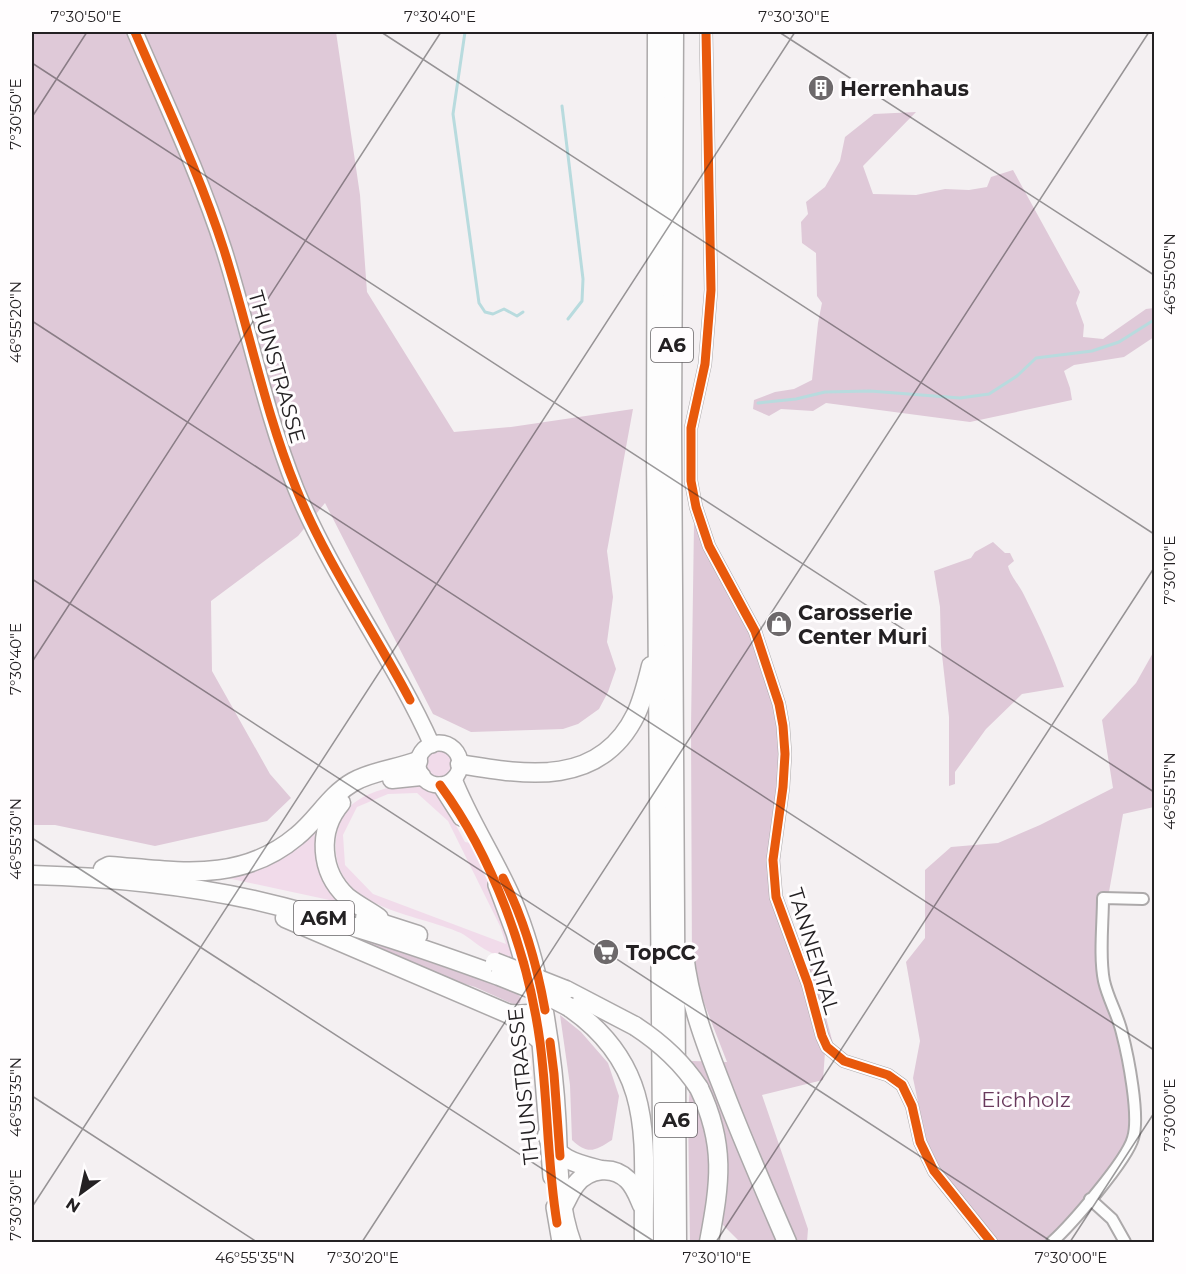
<svg xmlns="http://www.w3.org/2000/svg" width="1186" height="1274" font-family="Montserrat,sans-serif">
<style>
.green{fill:#f1dbea;fill-rule:evenodd}
.forest{fill:#dfc9d8}
.lines{fill:none;stroke-linecap:round;stroke-linejoin:round}
.stream{stroke:#b8dbde;stroke-width:3}
.street-casing{stroke:#aca9aa;stroke-width:14}
.primary-casing{stroke:#aca9aa;stroke-width:18}
.highway-casing{stroke:#aca9aa;stroke-width:21}
.street{stroke:#fdfdfd;stroke-width:10}
.primary{stroke:#fdfdfd;stroke-width:15}
.highway{stroke:#fdfdfd;stroke-width:18}
.highway-bridge-casing{stroke:#aca9aa;stroke-width:21;stroke-linecap:butt}
.highway-bridge{stroke:#fdfdfd;stroke-width:18}
.cycleway-casing{stroke:#fffdfe;stroke-width:13}
.cycleway{stroke:#e8590c;stroke-width:9}
.ticks{fill:none;stroke:#242123;stroke-width:1.5;stroke-opacity:0.45}
.labels{text-anchor:middle;dominant-baseline:central;stroke-width:6;stroke-linejoin:round;paint-order:stroke}
.shield{fill:#fffdfe;stroke:#666365;stroke-width:1.5}
.shield-label{font-size:20px;font-weight:bold;fill:#242123}
.poi-label{font-size:21px;font-weight:bold;fill:#242123;stroke:#fffdfe;text-anchor:start}
.street-label{font-size:21px;fill:#242123;stroke:#fffdfe}
.park-label{font-size:21px;fill:#68395c;stroke:#fffdfe}
.neatline{fill:none;stroke:#242123;stroke-width:2}
.ticks-label{font-size:15px;text-anchor:middle;fill:#242123}
</style>
<rect width="100%" height="100%" fill="#f4f0f2"/>
<g class="green">
<circle cx="439" cy="765" r="15"/>
<path d="M420,781L434,788L453,810L452,818L465,842L471,843L503,913L517,963C508,959 497,956 488,951C478,946 470,938 461,933C411,911 324,909 337,832C344,792 388,788 420,781ZM417,793L448,821L500,926L506,944L373,894L345,865L343,835L357,807L388,794Z"/>
<polygon points="321,817 338,894 334,901 227,878 226,874"/>
</g>
<g class="forest">
<polygon points="32,32 336,32 360,195 367,292 454,432 511,427 633,409 607,551 613,597 607,642 616,669 608,692 599,709 578,724 563,729 471,732 433,714 325,503 298,536 211,601 212,671 270,774 291,798 267,821 155,846 55,825 32,825"/>
<polygon points="916,112 863,166 873,194 916,195 945,189 969,190 987,187 991,177 1013,170 1080,292 1076,303 1084,325 1083,337 1103,339 1146,309 1154,308 1154,337 1124,357 1074,365 1064,371 1070,388 1072,400 970,422 826,403 813,411 781,409 769,416 753,409 754,400 775,392 794,389 812,380 818,323 822,303 817,296 816,253 802,243 801,222 808,214 806,202 825,187 840,161 845,137 874,114"/>
<polygon points="694,523 707,555 747,623 772,688 781,732 780,894 803,956 813,969 835,1051 825,1052 823,1080 762,1095 808,1229 807,1242 740,1242 716,1218 704,1214 700,1242 690,1242 688,1112 692,1061 727,1062 692,972 691,727"/>
<path d="M993,542L1005,553H1010L1014,561L1008,566C1010,575 1019,585 1024,595C1039,625 1053,655 1064,687L1022,694L986,729L955,772V784L949,786V717L941,646L940,607L934,571L971,558L975,552Z"/>
<polygon points="1154,651 1154,807 1123,814 1105,914 1104,979 1135,1102 1126,1150 1050,1242 995,1242 947,1182 929,1155 913,1078 920,1041 906,962 925,938 925,870 951,847 998,843 1040,825 1113,788 1102,720 1136,683"/>
<polygon points="357,939 363,939 516,992 521,998 520,1003 515,1005 475,987 433,974"/>
<path d="M560,1015L581,1032L608,1063L619,1096L612,1140C595,1151 588,1155 572,1140L570,1085Z"/>
</g>
<g class="lines">
<g class="stream">
<polyline points="465,32 453,114 479,303 485,312 493,314 504,309 517,316 523,312"/>
<polyline points="562,106 583,279 582,301 568,319"/>
<polyline points="758,403 796,399 825,392 870,391 960,398 989,394 1017,376 1036,358 1092,351 1119,342 1154,320"/>
</g>
<g class="street-casing">
<g id="street">
<polyline points="706,32 711,290 705,364 691,428 691,481 696,507 709,546 755,631 779,704 783,726 785,754 783,787 773,860 776,897 808,984 822,1036 827,1047 844,1061 888,1075 902,1085 912,1106 920,1142 934,1171 991,1242"/>
<polyline points="1090,1199 1112,1219 1125,1242"/>
<path d="M1052,1242C1071,1225 1127,1160 1133,1138C1140,1116 1128,1056 1122,1033C1118,1015 1108,999 1104,981C1099,957 1103,923 1103,898L1143,899"/>
</g>
</g>
<g class="primary-casing">
<g id="primary">
<path d="M135,32C166,104 200,175 224,250C249,329 265,412 296,489C333,579 392,656 432,745"/>
<circle cx="439" cy="764" r="21"/>
<path d="M454,779C470,820 495,857 513,898C527,931 537,967 544,1003C551,1042 556,1081 558,1121C560,1161 559,1204 573,1242"/>
<polyline points="440,785 461,818"/>
<polyline points="496,885 514,933 528,981"/>
<polyline points="540,1043 551,1177"/>
<polyline points="554,1207 560,1242"/>
</g>
</g>
<g class="highway-casing">
<g id="highway">
<polyline points="657,32 656,457 663,1242"/>
<polyline points="674,32 672,427 677,1242"/>
<path d="M460,764C526,775 600,788 636,714C643,699 647,682 651,666"/>
<polyline points="392,779 421,776"/>
<path d="M341,803C317,831 320,872 347,897C357,905 369,911 379,918"/>
<path d="M103,869L109,866C177,871 240,884 297,836C317,820 330,795 353,782C372,771 397,769 418,761"/>
<path d="M32,875C106,877 181,884 254,900C337,919 419,947 499,976"/>
<polyline points="285,918 509,1014 540,1040"/>
<polyline points="365,918 418,935"/>
<path d="M684,954C689,1000 705,1043 722,1086C742,1139 765,1191 787,1242"/>
<polyline points="566,990 635,1026"/>
<path d="M569,1007C660,1070 642,1146 644,1242"/>
<path d="M509,1014C522,1015 537,1016 544,1004"/>
<path d="M699,1088C726,1145 720,1183 709,1242"/>
<path d="M547,1135C556,1160 578,1164 601,1170"/>
<path d="M564,1205C568,1198 571,1190 576,1184C589,1168 613,1165 628,1180C635,1187 638,1196 642,1205"/>
</g>
</g>
<use href="#street" class="street"/>
<use href="#primary" class="primary"/>
<use href="#highway" class="highway"/>
<g class="highway-bridge-casing">
<g id="highway-bridge">
<polyline points="495,962 566,990"/>
<polyline points="499,976 544,994 569,1007"/>
<path d="M635,1026C661,1043 682,1062 699,1088"/>
</g>
</g>
<use href="#highway-bridge" class="highway-bridge"/>
<g class="cycleway-casing">
<g id="cycleway">
<path d="M135,32C166,104 200,175 224,250C249,329 265,412 296,488C326,563 373,629 410,700"/>
<polyline points="706,32 711,290 705,364 691,428 691,481 696,507 709,546 755,631 779,704 783,726 785,754 783,787 773,860 776,897 808,984 822,1036 827,1047 844,1061 888,1075 902,1085 912,1106 920,1142 934,1171 991,1242"/>
<path d="M440,785C493,857 528,954 540,1042C548,1102 547,1163 557,1223"/>
<path d="M503,878C524,919 537,965 545,1010"/>
<polyline points="550,1042 554,1074 560,1156"/>
</g>
</g>
<use href="#cycleway" class="cycleway"/>
</g>
<path class="ticks" d="M381,32L1154,534M779,32L1154,275M32,63L1154,792M32,117L87,32M32,321L1154,1050M32,579L1052,1242M32,662L441,32M32,838L655,1242M32,1096L257,1242M32,1207L795,32M362,1242L1149,32M716,1242L1154,568M1070,1242L1154,1113"/>
<defs>
<g id="building-disc" transform="scale(1.35)"><circle r="9.5" fill="#6d696b" stroke="#fffdfe"/><path d="M-4-6H4V6H1V3H-1V6H-4ZM-2.5-4.3h1.7v1.8h-1.7ZM.8-4.3h1.7v1.8H.8ZM-2.5-1h1.7V.8h-1.7ZM.8-1h1.7V.8H.8Z" fill="#fff"/></g>
<g id="shop-disc" transform="scale(1.35)"><circle r="9.5" fill="#6d696b" stroke="#fffdfe"/><path d="M-5-2.5h2.3a2.7 3.5 0 0 1 5.4 0H5L5.5 6h-11ZM-1.5-2.5h3a1.5 2.3 0 0 0-3 0Z" fill="#fff"/></g>
<g id="supermarket-disc" transform="scale(1.35)"><circle r="9.5" fill="#6d696b" stroke="#fffdfe"/><path d="M-6-5.5h2.5l.6 2H6L4.5 2H-2.5L-4.4-4H-6ZM-1.5 3.2a1.3 1.3 0 1 0 .1 0ZM3 3.2a1.3 1.3 0 1 0 .1 0Z" fill="#fff"/></g>
</defs>
<g fill-rule="evenodd">
<use href="#building-disc" x="821" y="88"/>
<use href="#shop-disc" x="779" y="624"/>
<use href="#supermarket-disc" x="606" y="952"/>
</g>
<g class="labels">
<g class="shield">
<rect x="651" y="328" width="42" height="34" rx="4.5"/>
<rect x="294" y="901" width="60" height="34" rx="4.5"/>
<rect x="655" y="1103" width="42" height="34" rx="4.5"/>
</g>
<g class="shield-label">
<text x="672" y="345">A6</text>
<text x="324" y="918">A6M</text>
<text x="676" y="1120">A6</text>
</g>
<g class="poi-label">
<text x="840" y="88">Herrenhaus</text>
<text x="798" y="612">Carosserie<tspan x="798" dy="24">Center Muri</tspan></text>
<text x="626" y="952">TopCC</text>
</g>
<g class="street-label">
<text transform="translate(277 367) rotate(74)">THUNSTRASSE</text>
<text transform="translate(814 951) rotate(73)">TANNENTAL</text>
<text transform="translate(523 1086) rotate(-96)">THUNSTRASSE</text>
</g>
<g class="park-label">
<text x="1026" y="1099">Eichholz</text>
</g>
</g>
<rect width="1186" height="1274" fill="none" stroke="#fffdfe" stroke-width="66"/>
<g transform="translate(81 1193) rotate(213)" stroke="#fffdfe" stroke-width="4.5" paint-order="stroke">
<path d="M0-4.5L10 22L0 15L-10 22Z" fill="#242123"/>
<text y="-9" font-size="16" font-weight="bold" text-anchor="middle" fill="#242123">N</text>
</g>
<rect x="33" y="33" width="1120" height="1208" class="neatline"/>
<g class="ticks-label">
<text x="86" y="22">7°30'50"E</text>
<text x="440" y="22">7°30'40"E</text>
<text x="794" y="22">7°30'30"E</text>
<text transform="translate(16 114) rotate(-90)" y="5">7°30'50"E</text>
<text transform="translate(1170 274) rotate(-90)" y="5">46°55'05"N</text>
<text transform="translate(16 322) rotate(-90)" y="5">46°55'20"N</text>
<text transform="translate(1170 570) rotate(-90)" y="5">7°30'10"E</text>
<text transform="translate(16 659) rotate(-90)" y="5">7°30'40"E</text>
<text transform="translate(1170 791) rotate(-90)" y="5">46°55'15"N</text>
<text transform="translate(16 839) rotate(-90)" y="5">46°55'30"N</text>
<text transform="translate(16 1097) rotate(-90)" y="5">46°55'35"N</text>
<text transform="translate(1170 1115) rotate(-90)" y="5">7°30'00"E</text>
<text transform="translate(16 1205) rotate(-90)" y="5">7°30'30"E</text>
<text x="255" y="1263">46°55'35"N</text>
<text x="363" y="1263">7°30'20"E</text>
<text x="717" y="1263">7°30'10"E</text>
<text x="1071" y="1263">7°30'00"E</text>
</g>
</svg>
